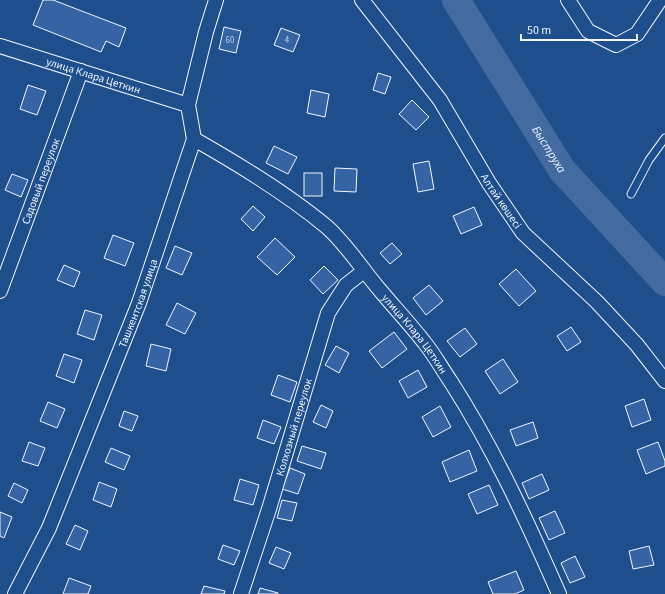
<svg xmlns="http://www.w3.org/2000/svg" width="665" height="594" font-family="'Source Sans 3',sans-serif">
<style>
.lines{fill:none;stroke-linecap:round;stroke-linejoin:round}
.river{stroke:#446ba0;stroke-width:28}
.building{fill:#3563a3;stroke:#f2f6ff}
.lane-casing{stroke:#f2f6ff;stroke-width:9}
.street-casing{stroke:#f2f6ff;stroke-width:16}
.lane{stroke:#1f4e8c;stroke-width:7}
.street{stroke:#1f4e8c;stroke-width:14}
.labels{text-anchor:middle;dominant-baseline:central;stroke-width:3;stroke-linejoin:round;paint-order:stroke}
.number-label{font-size:9px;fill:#c3d1e8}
.street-label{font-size:11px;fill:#f2f6ff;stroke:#1f4e8c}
.water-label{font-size:12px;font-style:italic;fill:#f2f6ff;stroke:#1f4e8c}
</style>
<rect width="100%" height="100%" fill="#1f4e8c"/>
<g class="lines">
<path class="river" id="s1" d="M456,0L562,170L665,282"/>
</g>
<g class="building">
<polygon points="43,0 53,0 126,28 119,47 106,41 101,52 33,25"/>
<polygon points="224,27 241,31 236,53 219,49"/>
<polygon points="281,28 300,35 293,52 274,45"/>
<polygon points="378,73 391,77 385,94 373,90"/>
<polygon points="28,85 46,91 37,115 20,109"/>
<polygon points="311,90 329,94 325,117 307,113"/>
<polygon points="412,100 429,117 416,130 399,114"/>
<polygon points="274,146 297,157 288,174 266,163"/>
<polygon points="429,161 434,189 418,192 413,164"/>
<polygon points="335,168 357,169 356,192 334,191"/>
<rect x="304" y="173" width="18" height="23"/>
<polygon points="12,174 28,180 21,197 5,190"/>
<polygon points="253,206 265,217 253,231 241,219"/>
<polygon points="474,207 482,225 461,234 453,216"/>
<polygon points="113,235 134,243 125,266 104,258"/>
<polygon points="275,238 295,257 277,275 257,257"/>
<polygon points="392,243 402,254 390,264 380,253"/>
<polygon points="175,246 192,253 182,275 166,268"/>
<polygon points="64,265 80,272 74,287 57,280"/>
<polygon points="324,266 338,280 323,294 310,280"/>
<polygon points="516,269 536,291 519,306 499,284"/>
<polygon points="429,285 443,301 426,315 413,298"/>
<polygon points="177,303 196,313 185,334 166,325"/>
<polygon points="85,310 102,315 94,340 77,334"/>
<polygon points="571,327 581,342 567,351 557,336"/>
<polygon points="465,328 477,344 460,357 447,341"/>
<polygon points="394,332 407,349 382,368 369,351"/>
<polygon points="151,344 171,349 166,371 146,366"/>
<polygon points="336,346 349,353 339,373 325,365"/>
<polygon points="64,354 82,360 74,383 56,376"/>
<polygon points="503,359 518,382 500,394 485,371"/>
<polygon points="418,370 427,387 408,398 399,381"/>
<polygon points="278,375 297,382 290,402 271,395"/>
<polygon points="644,399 651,420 632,427 625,406"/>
<polygon points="48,402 65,409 57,428 40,421"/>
<polygon points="321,405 333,411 326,428 313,422"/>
<polygon points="440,406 451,427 433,437 422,417"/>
<polygon points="124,411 138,416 132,431 119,426"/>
<polygon points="263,420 281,427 274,444 257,438"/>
<polygon points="533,422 538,438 516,446 510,430"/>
<polygon points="29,442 45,448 38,466 22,461"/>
<polygon points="658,442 665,461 665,466 646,474 637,450"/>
<polygon points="302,446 326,453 321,469 297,461"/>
<polygon points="111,448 130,456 124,470 105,462"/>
<polygon points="469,450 477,471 450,482 442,462"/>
<polygon points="290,468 305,474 298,494 282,489"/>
<polygon points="542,474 549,490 529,499 522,483"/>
<polygon points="240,479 259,485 253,505 234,500"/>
<polygon points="99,482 117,489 111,507 93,500"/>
<polygon points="14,483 28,490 22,503 8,496"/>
<polygon points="489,485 498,505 477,514 468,494"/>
<polygon points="282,500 297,503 292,521 277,518"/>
<polygon points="555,511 565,533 549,540 539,518"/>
<polygon points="0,512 12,517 4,538 0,536"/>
<polygon points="75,525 88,531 80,550 66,544"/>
<polygon points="223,545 240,551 234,565 218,559"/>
<polygon points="649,546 654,565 633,569 629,551"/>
<polygon points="276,547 291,553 284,569 269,563"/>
<polygon points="575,556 585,577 570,583 561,563"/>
<polygon points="516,571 524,590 515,594 493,594 488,582"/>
<polygon points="69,578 91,586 88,594 63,594"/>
<polygon points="204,586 225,591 224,594 201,594"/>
<polygon points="260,588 278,593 278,594 258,594"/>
</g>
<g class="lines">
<g class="lane-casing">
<polyline id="lane" points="631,194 649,160 665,138"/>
</g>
<g class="street-casing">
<g id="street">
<path id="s2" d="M362,0L440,100L489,183L523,233L597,302L637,345L665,381"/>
<polyline points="568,0 588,31 616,45 637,34 660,0"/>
<path id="s3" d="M0,46L188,105"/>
<path id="s4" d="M194,139C240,165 286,193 327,227C347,245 362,269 379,289C394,307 410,324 424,342C434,354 442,369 451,382C494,449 527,521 559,594"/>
<path id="s5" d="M0,291L81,71"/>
<path id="s6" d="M15,594L49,528L139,303L194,139L188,105L206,32L216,0"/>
<path id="s7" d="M241,594L269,509L328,313L346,285L364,271"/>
</g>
</g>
<use href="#lane" class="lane"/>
<use href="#street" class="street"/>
</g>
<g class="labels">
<g class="number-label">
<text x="230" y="40">60</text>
<text x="287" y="40">4</text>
</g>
<g class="street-label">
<text stroke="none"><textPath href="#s3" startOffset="98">улица Клара Цеткин</textPath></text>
<text stroke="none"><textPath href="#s5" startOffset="117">Садовый переулок</textPath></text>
<text stroke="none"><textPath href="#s2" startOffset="245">Алтай көшесі</textPath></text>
<text stroke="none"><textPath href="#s6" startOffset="316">Ташкентская улица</textPath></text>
<text stroke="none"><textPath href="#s4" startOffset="298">улица Клара Цеткин</textPath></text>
<text stroke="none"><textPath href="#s7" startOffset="175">Колхозный переулок</textPath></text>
</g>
<g class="water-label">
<text stroke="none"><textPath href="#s1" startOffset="176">Быструха</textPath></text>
</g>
</g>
<path d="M521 34v6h116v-6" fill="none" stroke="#f2f6ff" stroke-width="2"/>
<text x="527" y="34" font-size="12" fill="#f2f6ff" stroke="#1f4e8c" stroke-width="3" paint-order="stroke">50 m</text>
</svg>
